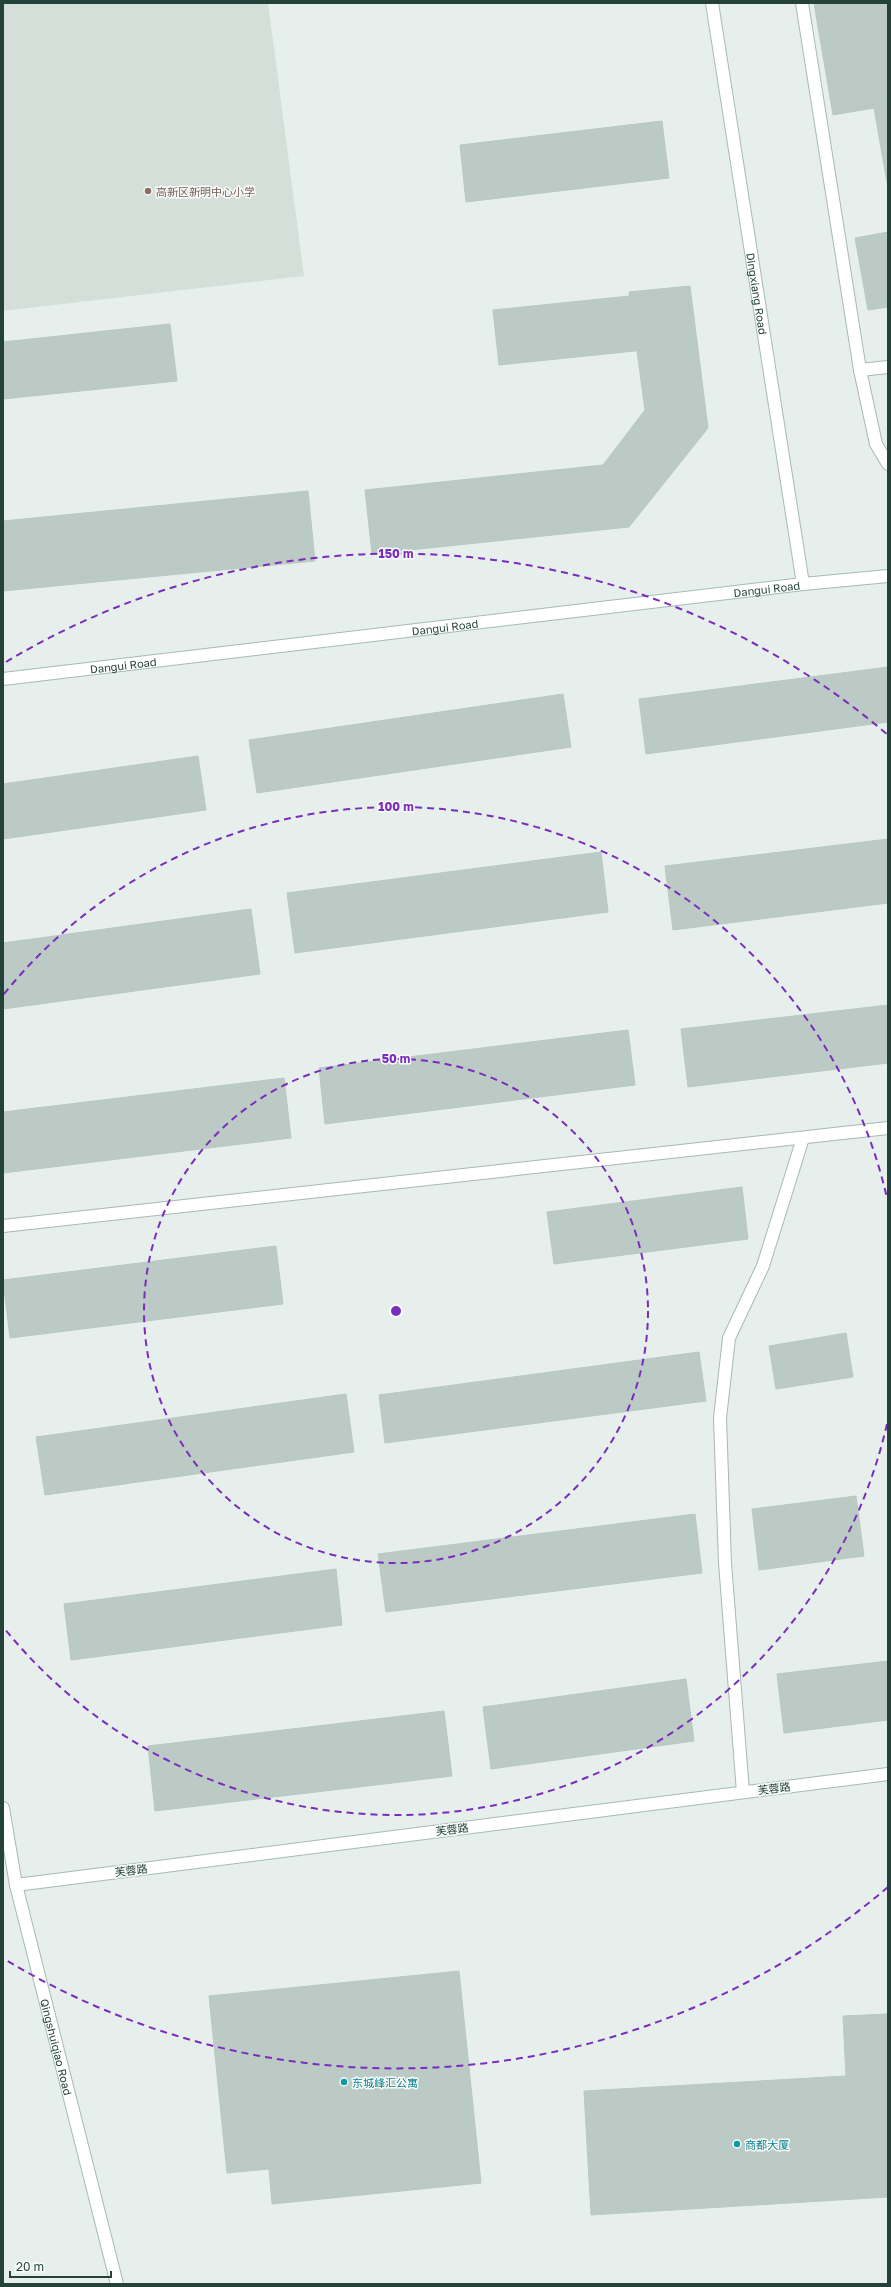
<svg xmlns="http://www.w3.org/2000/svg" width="891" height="2287" font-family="'Golos Text','Noto Sans SC',sans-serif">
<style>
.built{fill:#d4dfda}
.building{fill:#bbcac4;stroke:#b8c9c2}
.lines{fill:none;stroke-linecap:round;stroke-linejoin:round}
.lane-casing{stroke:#a8b8b2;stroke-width:14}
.street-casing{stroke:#a8b8b2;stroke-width:14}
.secondary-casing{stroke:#a4bbb3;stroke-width:14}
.lane{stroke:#fff;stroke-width:12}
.street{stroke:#fff;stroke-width:12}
.secondary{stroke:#fff;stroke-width:12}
.ring{fill:none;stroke:#7b2cbf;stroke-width:2;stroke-dasharray:7 5}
.education-dot{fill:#8d6e63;stroke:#f7fbf9;stroke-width:1.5}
.culture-dot{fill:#0f9aa8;stroke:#f7fbf9;stroke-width:1.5}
.labels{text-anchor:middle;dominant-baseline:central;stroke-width:3;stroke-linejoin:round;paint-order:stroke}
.education-label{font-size:11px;fill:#785e54;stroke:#f7fbf9;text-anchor:start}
.street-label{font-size:11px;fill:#24423a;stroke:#f7fbf9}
.culture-label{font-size:11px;fill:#0d838f;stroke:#f7fbf9;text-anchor:start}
.centre{fill:#7b2cbf;stroke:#f7fbf9;stroke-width:2}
.ring-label{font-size:12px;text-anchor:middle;font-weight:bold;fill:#7b2cbf;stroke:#f7fbf9;stroke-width:3;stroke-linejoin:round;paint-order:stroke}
</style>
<rect width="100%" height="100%" fill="#e6efeb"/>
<polygon class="built" points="3,3 268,3 304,276 3,311"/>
<g class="building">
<polygon points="814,3 888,3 888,188 874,108 833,115"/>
<polygon points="888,39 888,102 838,111 827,50"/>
<polygon points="662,121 669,178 466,202 460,145"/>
<polygon points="888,232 888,307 868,310 855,238"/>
<polygon points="888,236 888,302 870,305 860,240"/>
<polygon points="690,286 708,428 629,527 372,554 365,490 603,465 645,410 629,292"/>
<polygon points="688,290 693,345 499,365 493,310"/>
<polygon points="170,324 177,381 3,399 3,342"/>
<polygon points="620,465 626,523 377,549 371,491"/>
<polygon points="308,491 315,561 3,591 3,521"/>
<polygon points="304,498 310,556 3,586 3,527"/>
<polygon points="888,667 888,722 646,754 639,699"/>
<polygon points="563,694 571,747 257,793 249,740"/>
<polygon points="198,756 206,810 3,839 3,784"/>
<polygon points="888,839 888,903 673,930 665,866"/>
<polygon points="601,852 608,912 295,953 287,893"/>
<polygon points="251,909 260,974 3,1009 3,943"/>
<polygon points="888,1005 888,1063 688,1087 681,1029"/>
<polygon points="628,1030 635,1085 325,1124 319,1068"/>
<polygon points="284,1078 291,1138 3,1173 3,1112"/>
<polygon points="742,1187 748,1239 554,1264 547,1212"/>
<polygon points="276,1246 283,1304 10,1338 3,1280"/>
<polygon points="846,1333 853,1377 776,1389 769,1346"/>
<polygon points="699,1352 706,1401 385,1443 379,1395"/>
<polygon points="346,1394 354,1452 45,1495 36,1437"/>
<polygon points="856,1496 864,1556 759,1570 752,1509"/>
<polygon points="695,1514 702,1573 386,1612 378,1554"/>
<polygon points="336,1569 342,1625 71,1660 64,1604"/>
<polygon points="888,1661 888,1720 784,1733 777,1674"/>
<polygon points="686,1679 694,1741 491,1769 483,1707"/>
<polygon points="444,1711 452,1776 155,1811 148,1746"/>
<polygon points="459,1971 481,2183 272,2204 269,2169 227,2173 209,1996"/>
<polygon points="888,2014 888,2197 591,2215 584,2091 846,2076 843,2016"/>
</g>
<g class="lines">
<g class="lane-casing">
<g id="lane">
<polyline points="802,3 860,370 876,444 888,464"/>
<polyline points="860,370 888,367"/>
<polyline points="743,1792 725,1563 720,1418 729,1338 763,1266 803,1138"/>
</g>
</g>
<g class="street-casing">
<polyline id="street" points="3,1226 888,1128"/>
</g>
<g class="secondary-casing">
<g id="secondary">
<path id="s1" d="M712,3L803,584"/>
<path id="s2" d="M3,679L803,584L888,576"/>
<path id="s3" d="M3,1808L16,1885L117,2284"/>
<polyline points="16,1885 888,1774"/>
</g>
</g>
<use href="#lane" class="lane"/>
<use href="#street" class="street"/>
<use href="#secondary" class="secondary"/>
</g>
<g class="ring">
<circle cx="396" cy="1311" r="252"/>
<path d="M887 1424A504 504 0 0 1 4 1628M4 994A504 504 0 0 1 887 1198"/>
<path d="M888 1887A757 757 0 0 1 6 1960M6 662A757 757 0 0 1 888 735"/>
</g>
<circle class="education-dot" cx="148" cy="191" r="4"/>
<g class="culture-dot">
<circle cx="344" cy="2082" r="4"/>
<circle cx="737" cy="2144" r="4"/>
</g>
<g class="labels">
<g class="education-label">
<text x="156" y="191">高新区新明中心小学</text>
</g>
<g class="street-label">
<text stroke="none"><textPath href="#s1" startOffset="294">Dingxiang Road</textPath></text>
<text stroke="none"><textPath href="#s2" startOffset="769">Dangui Road</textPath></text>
<text stroke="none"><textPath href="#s2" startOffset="445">Dangui Road</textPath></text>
<text stroke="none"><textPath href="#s2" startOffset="121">Dangui Road</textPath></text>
<text transform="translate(774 1788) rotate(-7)">芙蓉路</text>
<text transform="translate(452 1829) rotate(-7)">芙蓉路</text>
<text transform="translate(131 1870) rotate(-7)">芙蓉路</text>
<text stroke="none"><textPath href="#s3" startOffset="245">Qingshuiqiao Road</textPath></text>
</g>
<g class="culture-label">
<text x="352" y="2082">东城峰汇公寓</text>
<text x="745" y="2144">商都大厦</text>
</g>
</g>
<circle cx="396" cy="1311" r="6" class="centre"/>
<g class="ring-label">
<text x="396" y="558">150 m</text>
<text x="396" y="811">100 m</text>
<text x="396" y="1063">50 m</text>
</g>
<rect width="891" height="2287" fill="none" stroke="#24423a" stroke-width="8"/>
<path d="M10 2271v6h101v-6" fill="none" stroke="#24423a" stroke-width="2"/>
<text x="16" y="2271" font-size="12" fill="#24423a" stroke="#f7fbf9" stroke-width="3" paint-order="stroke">20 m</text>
</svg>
